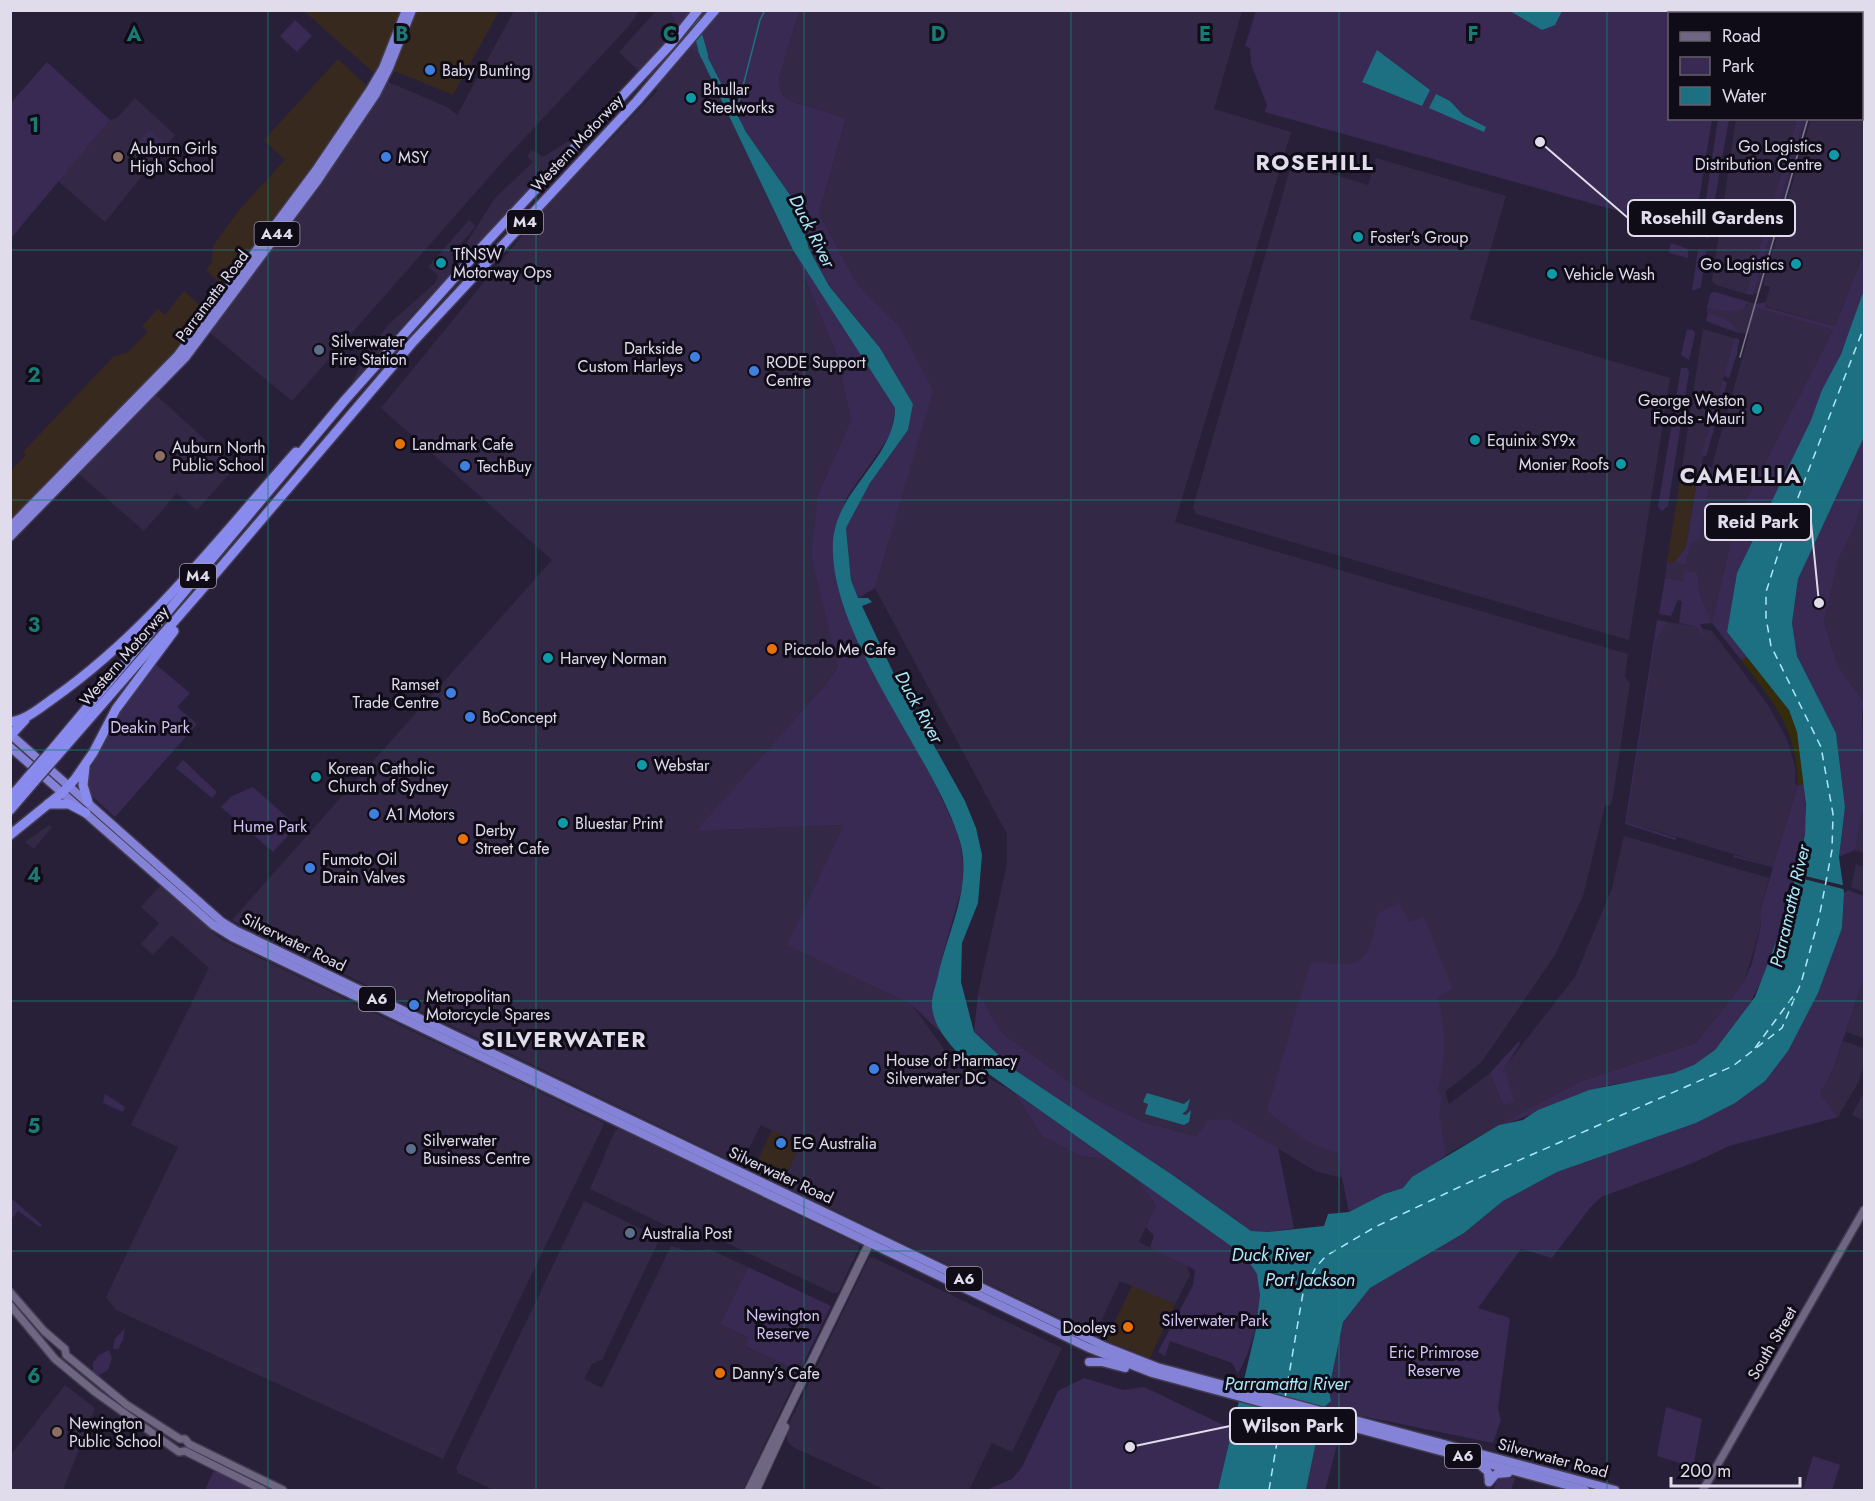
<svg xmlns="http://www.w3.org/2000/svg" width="1875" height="1501" font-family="Jost,sans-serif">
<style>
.commercial{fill:#38291e}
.built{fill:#332946}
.green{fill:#382a52}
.sand{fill:#352c0b}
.water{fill:#1c7082}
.pier{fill:#282039}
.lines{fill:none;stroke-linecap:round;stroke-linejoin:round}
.stream{stroke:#1c7082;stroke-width:1.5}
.river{stroke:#1c7082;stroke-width:8}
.ferry{stroke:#abe9f9;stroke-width:1.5;stroke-dasharray:8 6;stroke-linecap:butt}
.tertiary-casing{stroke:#433c50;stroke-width:10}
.secondary-casing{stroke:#433c50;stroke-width:10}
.trunk-casing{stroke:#433c50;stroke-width:11}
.motorway-casing{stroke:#433c50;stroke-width:12}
.tertiary{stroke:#6f6683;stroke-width:7}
.secondary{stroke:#6f6683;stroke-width:8}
.trunk{stroke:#8483d8;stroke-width:8}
.motorway{stroke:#898aed;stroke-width:9}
.tram{stroke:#7e778c;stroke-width:1.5}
.motorway-bridge-casing{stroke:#433c50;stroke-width:12;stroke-linecap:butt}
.motorway-bridge{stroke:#898aed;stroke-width:9}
.grid{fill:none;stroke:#197b74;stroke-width:1.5;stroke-opacity:0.55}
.shop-dot{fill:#3f7fe0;stroke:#100c17;stroke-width:2}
.culture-dot{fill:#0f9aa8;stroke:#100c17;stroke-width:2}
.education-dot{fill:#8d6e63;stroke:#100c17;stroke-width:2}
.service-dot{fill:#5c6f8a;stroke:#100c17;stroke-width:2}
.food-dot{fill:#e8710a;stroke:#100c17;stroke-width:2}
.labels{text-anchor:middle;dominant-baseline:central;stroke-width:6;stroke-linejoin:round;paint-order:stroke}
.shield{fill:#100c17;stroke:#a29eac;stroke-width:1.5}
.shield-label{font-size:15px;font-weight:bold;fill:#e0dcec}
.poi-label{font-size:16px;fill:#e0dcec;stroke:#100c17;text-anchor:start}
.street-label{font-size:16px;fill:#e0dcec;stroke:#100c17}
.park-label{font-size:16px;fill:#d3c5f5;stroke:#100c17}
.water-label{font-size:18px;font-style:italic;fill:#abe9f9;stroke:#100c17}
.district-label{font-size:22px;font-weight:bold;letter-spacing:1.5px;fill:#e0dcec;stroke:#100c17}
.grid-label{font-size:20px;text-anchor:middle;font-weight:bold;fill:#197b74;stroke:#100c17;stroke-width:6;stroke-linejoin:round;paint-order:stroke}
.leader{fill:none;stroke:#e0dcec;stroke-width:2}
.callout-dot{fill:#e0dcec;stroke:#100c17;stroke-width:2}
.callout{fill:#100c17;stroke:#e0dcec;stroke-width:2}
.callout-label{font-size:18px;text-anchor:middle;font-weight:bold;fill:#e0dcec}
</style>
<rect width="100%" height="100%" fill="#282039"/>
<g class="commercial">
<polygon points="1757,10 1827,11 1826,14 1756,14"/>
<polygon points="304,11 499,11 453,95 380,65 373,72"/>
<polygon points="338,59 367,86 311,169 223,286 206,270 212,263 213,246 240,209 285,160 264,140"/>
<polygon points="184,291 205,310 171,357 11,520 11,471 26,455 23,452 113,357 128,352 148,332 142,326 158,309 165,315"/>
<polygon points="1680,480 1696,486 1686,547 1674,563 1667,562"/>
<polygon points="772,1130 801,1144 781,1185 753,1170"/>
<polygon points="1133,1284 1175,1304 1150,1358 1109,1342 1107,1338"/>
</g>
<g class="built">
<polygon points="514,11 639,11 628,27 505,159 292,401 209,332 325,177 388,82 447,107 457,115"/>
<polygon points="665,11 669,11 694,50 698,51 793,250 836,353 851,420 818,494 838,667 826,684 697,831 845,825 788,945 912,1005 950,1057 1014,1092 1042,1136 1078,1155 1111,1161 1133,1176 1156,1205 1139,1242 1187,1266 1190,1275 1175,1304 1120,1281 1096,1332 1092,1333 781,1185 801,1144 761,1125 740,1165 232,920 552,560 381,408 548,204 658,90 619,52 655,12"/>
<polygon points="799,11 1242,11 1214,109 1291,132 1175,522 1628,654 1625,677 1630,683 1613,796 1610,806 1605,805 1583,896 1555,955 1481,1063 1445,1092 1449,1104 1490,1073 1503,1105 1504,1068 1575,977 1612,888 1624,836 1769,878 1760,911 1761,925 1744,982 1696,1043 1579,1082 1383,1189 1315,1171 1229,1119 1197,1136 1144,1122 1089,1096 1002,1033 978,993 1007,864 1007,834 875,588 932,391 901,328 856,282 819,213 846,118 790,101 781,93 779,79"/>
<polygon points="1841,11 1864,11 1864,252 1835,326 1765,306 1770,287 1763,285 1811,119 1862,118 1862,14 1840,13"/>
<polygon points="135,98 175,135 105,222 58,181 110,120 118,117"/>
<polygon points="1736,119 1797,119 1746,294 1716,285 1712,281"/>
<polygon points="1804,119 1809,119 1760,292 1753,295"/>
<polygon points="578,135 414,313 351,384 367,353 389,324 435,283 438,275 428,267 469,220 476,226 451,255 453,257 462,250 495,198 533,162 527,156 532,150 543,157"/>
<polygon points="1376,158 1506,196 1470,319 1670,378 1629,640 1196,514 1193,507 1292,162 1368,185"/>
<polygon points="1749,302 1756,304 1756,308 1833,330 1736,520 1712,623 1700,595 1696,573 1685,576 1683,581 1665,578 1667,562 1686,565 1690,544 1700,538 1713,462 1749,334 1738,333 1727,320 1707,313 1707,308 1730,312 1747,306"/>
<polygon points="1703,329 1734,338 1696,486 1680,480"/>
<polygon points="156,395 235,467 197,510 177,493 144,531 79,474"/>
<polygon points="1864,497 1864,702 1838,666 1824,622 1838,561 1855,526"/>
<polygon points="1668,622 1695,626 1704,634 1702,628 1712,631 1768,705 1787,739 1795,767 1795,784 1798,785 1773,866 1627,822 1656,640"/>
<polygon points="1864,806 1864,853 1855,850"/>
<polygon points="49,825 52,827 34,849 25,842"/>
<polygon points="1856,864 1864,867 1864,892 1851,887"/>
<polygon points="160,886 222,940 602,1122 604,1124 443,1459 116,1310 106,1297 178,1147 131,1125 209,968 172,935 153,955 141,944 159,923 141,907"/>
<polygon points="1864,978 1864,1038 1846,1032"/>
<polygon points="1843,1041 1864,1048 1864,1064 1859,1081 1838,1117 1820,1093 1833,1070"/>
<polygon points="1864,1092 1864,1121 1852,1115"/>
<polygon points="619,1129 860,1245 838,1293 833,1293 712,1236 690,1237 590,1189 615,1131"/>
<polygon points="584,1201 658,1237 659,1240 602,1360 592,1364 584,1379 602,1388 671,1246 687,1251 709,1249 748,1267 720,1324 749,1338 746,1347 799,1372 743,1490 494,1490 458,1473 456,1468"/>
<polygon points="872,1257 1062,1348 1012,1452 992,1443 969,1490 886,1490 793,1447 787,1441 787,1428 869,1258"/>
<polygon points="65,1385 95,1408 63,1490 11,1490 10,1456"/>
</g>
<g class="green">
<polygon points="669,11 799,11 779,79 781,93 790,101 846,118 819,213 856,282 901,328 933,391 875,588 858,598 851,580 846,528 870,483 908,430 913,404 880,348 829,286 809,249 797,205 746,132 701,47 698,51 694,51"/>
<polygon points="1256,11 1732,11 1731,14 1670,14 1670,118 1712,119 1693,237 1689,238 1690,231 1265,112 1267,105 1251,64 1250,48 1245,46"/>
<polygon points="295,20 312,36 297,52 280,36"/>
<polygon points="47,62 110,120 11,238 11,103"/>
<polygon points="1718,119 1729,119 1708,239 1702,235 1702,225"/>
<polygon points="1797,119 1804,119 1754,292 1753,295 1746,294"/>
<polygon points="149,130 156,135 144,149 137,144"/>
<polygon points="156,136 163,141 152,155 145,150"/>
<polygon points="1671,243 1688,249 1688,258 1669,253"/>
<polygon points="793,250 895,408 891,434 845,500 836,574 845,608 872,669 931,775 959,836 965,877 944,950 932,1006 940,1032 912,1005 787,945 844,825 696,831 826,684 838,667 811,554 818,494 851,420 836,353"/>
<polygon points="1698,250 1706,251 1701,287 1692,291"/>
<polygon points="1864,252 1864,290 1853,325 1811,420 1737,573 1727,632 1747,657 1741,660 1712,623 1700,624 1706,638 1695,626 1679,623 1682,601 1678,600 1671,616 1659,614 1665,578 1683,581 1685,571 1697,573 1700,595 1712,622 1736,520 1833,330 1756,308 1748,334 1756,304 1766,302 1765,307 1835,326"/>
<path d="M1713,292H1715L1749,302C1739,317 1723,311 1707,308L1710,294Z"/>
<path d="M1708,313C1721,316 1732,320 1738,333L1706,321Z"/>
<polygon points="1687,329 1693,330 1695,334 1689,360 1681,355"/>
<polygon points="1734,338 1739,339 1737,354 1729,378 1724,376"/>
<polygon points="1681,368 1687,368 1689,372 1668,506 1662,511 1658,507"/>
<polygon points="1723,380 1727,383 1706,457 1702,454"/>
<polygon points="1864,437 1864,497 1855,526 1838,561 1824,622 1838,666 1864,702 1862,713 1864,806 1855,850 1839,857 1845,807 1836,733 1797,656 1792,624 1798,579"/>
<polygon points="1700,463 1712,468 1700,539 1690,544 1686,565 1674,563 1686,547"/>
<polygon points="1657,620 1668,622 1656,640 1627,822 1677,838 1675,840 1625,824"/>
<path d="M154,663L190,693L177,707L197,724L115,817L90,794C79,759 136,693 154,663Z"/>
<polygon points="183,760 217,792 212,798 176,768"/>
<path d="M1804,784C1805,800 1807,817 1805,834C1798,899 1755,1034 1694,1066C1661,1082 1622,1079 1588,1091C1557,1101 1530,1118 1499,1125L1579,1082L1696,1043L1744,982L1752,963L1761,925L1760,911L1773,867L1733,857L1734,855L1773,866L1798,785Z"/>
<polygon points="253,787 297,826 273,852 221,807 232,796"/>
<polygon points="1848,890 1864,896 1864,978 1833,1070 1820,1093 1838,1117 1729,1146 1693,1163 1601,1197 1590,1208 1552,1258 1521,1249 1478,1308 1510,1318 1498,1409 1501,1420 1493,1443 1323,1408 1331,1399 1329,1389 1343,1322 1370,1288 1464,1233 1503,1201 1557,1172 1696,1123 1842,928 1844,893"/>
<path d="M1399,903L1409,922L1424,917L1452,988L1438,998C1447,1031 1446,1059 1437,1092L1442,1095L1439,1115L1446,1155L1403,1188L1384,1194L1349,1212L1337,1153L1308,1142L1267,1111L1310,964C1321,959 1325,963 1337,964C1372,967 1372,939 1378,913Z"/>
<polygon points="978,993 1002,1033 1089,1096 1144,1122 1196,1136 1209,1120 1229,1119 1278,1148 1294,1228 1268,1232 1251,1231 1174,1176 1015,1070 974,1032"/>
<polygon points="1519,1041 1520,1044 1504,1068 1515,1102 1503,1105 1490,1073"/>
<polygon points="1014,1092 1111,1161 1078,1155 1042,1136"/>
<polygon points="105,1094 125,1107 123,1112 103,1103"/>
<path d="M1133,1176L1245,1256C1249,1262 1256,1269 1258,1277C1265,1307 1252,1348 1238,1374L1232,1363L1170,1341L1165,1356L1158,1352L1193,1285L1195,1270L1150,1248L1154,1236L1146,1227L1156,1205Z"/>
<polygon points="11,1198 42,1225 40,1227 18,1211 11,1220"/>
<polygon points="748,1267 831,1306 799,1372 745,1346 749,1338 720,1324"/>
<polygon points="125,1328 123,1340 118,1349 113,1349 115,1339"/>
<polygon points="109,1350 112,1358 108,1370 97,1376 93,1374 93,1363 99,1355"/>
<polygon points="1084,1378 1123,1390 1144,1387 1232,1429 1219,1490 986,1490 1012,1479 1022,1467 1058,1391"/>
<polygon points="1666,1407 1702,1419 1693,1467 1657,1456"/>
<polygon points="1316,1437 1338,1441 1325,1490 1306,1490"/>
<polygon points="1813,1456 1840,1465 1832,1490 1803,1490"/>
<polygon points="217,1471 258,1490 205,1490 213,1472"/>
<polygon points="1504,1476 1515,1478 1511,1490 1493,1490 1496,1482"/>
</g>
<path class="sand" d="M1747,657L1789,710L1797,732L1804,784L1798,785C1796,727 1775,704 1741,660Z"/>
<g class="water">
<polygon points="1510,11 1562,10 1562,11 1555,25 1542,30"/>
<path d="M702,46L746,132L797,205L809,249L829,286L880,348L913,404L908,430L870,483L846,528L851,580L858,598H868L872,602L862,606L894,674L965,801L976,828L982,855L978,903L962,943L961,982L974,1032L1015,1070L1174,1176L1251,1231L1268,1232L1324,1226L1328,1214L1349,1212L1384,1194L1403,1188L1412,1177L1499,1125L1523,1120L1538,1110L1589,1090L1674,1073L1694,1065L1715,1050L1755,997L1788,911L1805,835L1806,804L1797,732L1789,710L1727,632L1737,573L1811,420L1822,390L1841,354L1864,290V437L1798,579L1792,623L1797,656L1836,733L1845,807L1839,857L1844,893L1842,928L1818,993L1788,1051L1765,1081L1735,1103L1696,1123L1557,1172L1503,1201L1464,1233L1370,1288L1343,1322L1329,1389L1331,1401L1323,1408L1306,1490H1218L1256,1329L1260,1295L1257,1274L1245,1256L955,1050C944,1037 934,1025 932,1007C931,998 936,985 938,976C948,929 975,883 958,835C928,748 828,633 833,541C837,489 895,458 895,408L793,250L698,51Z"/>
<polygon points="1377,50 1430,90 1422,106 1362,82"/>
<polygon points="1436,94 1450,101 1463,115 1486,127 1484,132 1429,108"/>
<polygon points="1147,1093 1184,1104 1190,1099 1187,1110 1182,1114 1186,1115 1191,1110 1189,1122 1184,1125 1145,1114 1148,1104 1143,1102"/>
</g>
<polygon class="pier" points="1793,873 1846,886 1847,890 1792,876"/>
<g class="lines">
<polyline class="stream" points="736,113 760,20 765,10"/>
<polyline class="river" points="696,11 696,27 704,55"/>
<g class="ferry">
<polyline points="1755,1048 1797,991"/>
<polyline points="1285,1398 1303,1293 1316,1267 1326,1256 1375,1227 1472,1181 1733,1066 1782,1028 1801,983 1819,918 1832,850 1833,814 1821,747 1771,646 1766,618 1766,592 1787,526 1864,327"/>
<polyline points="1269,1490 1282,1412"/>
</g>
<g class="tertiary-casing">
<g id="tertiary">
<polyline points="10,1292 44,1331 65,1349 66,1355 127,1405 180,1439 185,1439 189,1444 283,1490"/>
<polyline points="10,1305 55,1359 95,1392 179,1452 185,1451 263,1490"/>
<polyline points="1703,1490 1864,1210"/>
</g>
</g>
<g class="secondary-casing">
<g id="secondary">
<polyline points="749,1490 871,1240"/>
<polyline points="756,1490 785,1427"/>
</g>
</g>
<g class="trunk-casing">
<g id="trunk">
<polyline points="10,527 178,355 316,170 370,90 383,68 406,10"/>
<polyline points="10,537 185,358 318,180 376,94 389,68 412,10"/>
<polyline points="10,734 222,922 235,930 1106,1347 1157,1367 1615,1490"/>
<polyline points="10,747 213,925 234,938 1089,1348 1152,1373 1585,1490"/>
<polyline points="1089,1362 1102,1362 1125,1368"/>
<polyline points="1476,1461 1488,1472 1489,1482"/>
<polyline points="1489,1482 1496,1474 1508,1473"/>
</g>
</g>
<g class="motorway-casing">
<g id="motorway">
<path d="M10,722C27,720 41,707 54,698C149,631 219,538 296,452"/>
<polyline points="10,736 25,720"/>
<polyline points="50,752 345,400 481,248 670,45 698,10"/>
<polyline points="56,757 198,594 412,343 637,101 715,10"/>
<polyline points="85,767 83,785 88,802"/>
<polyline points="10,798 28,777"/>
<polyline points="48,804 69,804 86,813"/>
<polyline points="10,810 34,782"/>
<polyline points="10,835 63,792 75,779 93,753 116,709 174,631"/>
</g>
</g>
<use href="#tertiary" class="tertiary"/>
<use href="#secondary" class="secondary"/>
<use href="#trunk" class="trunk"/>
<use href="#motorway" class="motorway"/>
<g class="tram">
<polyline points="1836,14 1836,10"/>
<polyline points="1740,357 1808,118"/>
</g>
<g class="motorway-bridge-casing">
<g id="motorway-bridge">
<polyline points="28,777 50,752"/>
<polyline points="34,782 56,757"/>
</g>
</g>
<use href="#motorway-bridge" class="motorway-bridge"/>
</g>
<path class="grid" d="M268,10V1490M536,10V1490M804,10V1490M1071,10V1490M1339,10V1490M1607,10V1490M10,250H1864M10,500H1864M10,750H1864M10,1001H1864M10,1251H1864"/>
<g class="shop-dot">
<circle cx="430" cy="70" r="6"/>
<circle cx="386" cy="157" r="6"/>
<circle cx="695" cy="357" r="6"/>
<circle cx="754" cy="371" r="6"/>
<circle cx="465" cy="466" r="6"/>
<circle cx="451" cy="693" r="6"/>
<circle cx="470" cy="717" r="6"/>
<circle cx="374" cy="814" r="6"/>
<circle cx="310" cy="868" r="6"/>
<circle cx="414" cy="1005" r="6"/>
<circle cx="874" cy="1069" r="6"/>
<circle cx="781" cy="1143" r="6"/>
</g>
<g class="culture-dot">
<circle cx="691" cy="98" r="6"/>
<circle cx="1834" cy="155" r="6"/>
<circle cx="1358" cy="237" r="6"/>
<circle cx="441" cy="263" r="6"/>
<circle cx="1796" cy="264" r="6"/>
<circle cx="1552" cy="274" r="6"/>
<circle cx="1757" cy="409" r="6"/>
<circle cx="1475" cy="440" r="6"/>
<circle cx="1621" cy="464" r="6"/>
<circle cx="548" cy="658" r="6"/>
<circle cx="642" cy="765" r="6"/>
<circle cx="316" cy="777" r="6"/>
<circle cx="563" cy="823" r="6"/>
</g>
<g class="education-dot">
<circle cx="118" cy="157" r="6"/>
<circle cx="160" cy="456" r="6"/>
<circle cx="57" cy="1432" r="6"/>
</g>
<g class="service-dot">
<circle cx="319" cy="350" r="6"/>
<circle cx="411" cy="1149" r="6"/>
<circle cx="630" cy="1233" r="6"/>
</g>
<g class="food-dot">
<circle cx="400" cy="444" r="6"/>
<circle cx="772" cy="649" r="6"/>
<circle cx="463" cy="839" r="6"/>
<circle cx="1128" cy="1327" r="6"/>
<circle cx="720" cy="1373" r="6"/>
</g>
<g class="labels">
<g class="shield">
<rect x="507" y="210" width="36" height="24" rx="4.5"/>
<rect x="254.5" y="222" width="45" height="24" rx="4.5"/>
<rect x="180" y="564" width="36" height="24" rx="4.5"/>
<rect x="359" y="987" width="36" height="24" rx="4.5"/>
<rect x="946" y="1267" width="36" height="24" rx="4.5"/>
<rect x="1445" y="1444" width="36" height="24" rx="4.5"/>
</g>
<g class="shield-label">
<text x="525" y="222">M4</text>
<text x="277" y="234">A44</text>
<text x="198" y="576">M4</text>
<text x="377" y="999">A6</text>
<text x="964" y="1279">A6</text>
<text x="1463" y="1456">A6</text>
</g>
<g class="poi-label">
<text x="442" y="70">Baby Bunting</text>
<text x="703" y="89">Bhullar<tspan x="703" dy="18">Steelworks</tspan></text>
<text x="1822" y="146" text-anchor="end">Go Logistics<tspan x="1822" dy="18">Distribution Centre</tspan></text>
<text x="130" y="148">Auburn Girls<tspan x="130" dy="18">High School</tspan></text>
<text x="398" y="157">MSY</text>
<text x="1370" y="237">Foster's Group</text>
<text x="453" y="254">TfNSW<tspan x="453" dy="18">Motorway Ops</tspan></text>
<text x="1784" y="264" text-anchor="end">Go Logistics</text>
<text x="1564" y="274">Vehicle Wash</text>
<text x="331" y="341">Silverwater<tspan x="331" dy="18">Fire Station</tspan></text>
<text x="683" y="348" text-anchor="end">Darkside<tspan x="683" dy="18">Custom Harleys</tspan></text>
<text x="766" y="362">RODE Support<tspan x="766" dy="18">Centre</tspan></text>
<text x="1745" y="400" text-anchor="end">George Weston<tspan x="1745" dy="18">Foods - Mauri</tspan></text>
<text x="1487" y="440">Equinix SY9x</text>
<text x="412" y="444">Landmark Cafe</text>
<text x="172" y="447">Auburn North<tspan x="172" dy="18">Public School</tspan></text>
<text x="1609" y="464" text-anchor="end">Monier Roofs</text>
<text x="477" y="466">TechBuy</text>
<text x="784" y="649">Piccolo Me Cafe</text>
<text x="560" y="658">Harvey Norman</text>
<text x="439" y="684" text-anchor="end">Ramset<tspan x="439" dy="18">Trade Centre</tspan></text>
<text x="482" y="717">BoConcept</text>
<text x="654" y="765">Webstar</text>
<text x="328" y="768">Korean Catholic<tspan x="328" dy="18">Church of Sydney</tspan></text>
<text x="386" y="814">A1 Motors</text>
<text x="575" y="823">Bluestar Print</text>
<text x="475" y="830">Derby<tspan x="475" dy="18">Street Cafe</tspan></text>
<text x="322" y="859">Fumoto Oil<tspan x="322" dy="18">Drain Valves</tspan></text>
<text x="426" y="996">Metropolitan<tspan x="426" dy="18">Motorcycle Spares</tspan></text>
<text x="886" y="1060">House of Pharmacy<tspan x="886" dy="18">Silverwater DC</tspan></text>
<text x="423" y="1140">Silverwater<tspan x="423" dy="18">Business Centre</tspan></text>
<text x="793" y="1143">EG Australia</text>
<text x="642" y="1233">Australia Post</text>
<text x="1116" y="1327" text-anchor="end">Dooleys</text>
<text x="732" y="1373">Danny’s Cafe</text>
<text x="69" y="1423">Newington<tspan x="69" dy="18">Public School</tspan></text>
</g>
<g class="street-label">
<text transform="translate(577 143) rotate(-47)">Western Motorway</text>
<text transform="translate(212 296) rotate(-53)">Parramatta Road</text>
<text transform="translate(124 656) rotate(-49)">Western Motorway</text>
<text transform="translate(294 942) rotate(26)">Silverwater Road</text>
<text transform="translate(781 1175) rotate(25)">Silverwater Road</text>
<text transform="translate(1772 1343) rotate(-60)">South Street</text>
<text transform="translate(1553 1458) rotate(15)">Silverwater Road</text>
</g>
<g class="park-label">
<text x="150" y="727">Deakin Park</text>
<text x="270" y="826">Hume Park</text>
<text x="783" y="1315">Newington<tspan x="783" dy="18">Reserve</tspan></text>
<text x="1215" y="1320">Silverwater Park</text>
<text x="1434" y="1352">Eric Primrose<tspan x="1434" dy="18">Reserve</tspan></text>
</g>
<g class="water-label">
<text transform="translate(812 231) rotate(63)">Duck River</text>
<text transform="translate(919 707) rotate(61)">Duck River</text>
<text transform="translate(1790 906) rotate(-77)">Parramatta River</text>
<text x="1271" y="1255">Duck River</text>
<text x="1310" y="1280">Port Jackson</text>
<text x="1287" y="1384">Parramatta River</text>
</g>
<g class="district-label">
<text x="1315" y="162">ROSEHILL</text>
<text x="1741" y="475">CAMELLIA</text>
<text x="564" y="1039">SILVERWATER</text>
</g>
</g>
<g class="grid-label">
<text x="134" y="41">A</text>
<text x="402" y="41">B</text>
<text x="670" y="41">C</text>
<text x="938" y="41">D</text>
<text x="1205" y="41">E</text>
<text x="1473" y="41">F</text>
<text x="34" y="132">1</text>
<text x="34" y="382">2</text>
<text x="34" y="632">3</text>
<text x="34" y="882">4</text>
<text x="34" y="1133">5</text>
<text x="34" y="1383">6</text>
</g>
<path class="leader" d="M1540 142L1628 218M1819 603L1811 522M1130 1447L1230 1426"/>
<g class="callout-dot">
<circle cx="1540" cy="142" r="6"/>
<circle cx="1819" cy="603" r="6"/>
<circle cx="1130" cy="1447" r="6"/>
</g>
<g class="callout">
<rect x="1628" y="200" width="167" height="36" rx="6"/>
<rect x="1705" y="504" width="106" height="36" rx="6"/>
<rect x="1230" y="1408" width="126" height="36" rx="6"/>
</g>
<g class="callout-label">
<text x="1712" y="224">Rosehill Gardens</text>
<text x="1758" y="528">Reid Park</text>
<text x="1293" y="1432">Wilson Park</text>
</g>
<rect width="1875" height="1501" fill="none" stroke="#e0dcec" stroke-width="24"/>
<rect x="1668" y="12" width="195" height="108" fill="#100c17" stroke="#635f6c" stroke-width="1.5"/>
<rect x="1680" y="32" width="30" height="9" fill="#6f6683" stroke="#635f6c" stroke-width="1.5"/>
<text x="1722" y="42" font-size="18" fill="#e0dcec">Road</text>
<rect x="1680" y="57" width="30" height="18" fill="#382a52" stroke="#635f6c" stroke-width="1.5"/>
<text x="1722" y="72" font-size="18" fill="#e0dcec">Park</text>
<rect x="1680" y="87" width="30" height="18" fill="#1c7082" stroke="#635f6c" stroke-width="1.5"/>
<text x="1722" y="102" font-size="18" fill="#e0dcec">Water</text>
<path d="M1671 1477v9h129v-9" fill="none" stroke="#e0dcec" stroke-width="3"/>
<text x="1680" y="1477" font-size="18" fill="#e0dcec" stroke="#100c17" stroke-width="4.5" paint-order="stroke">200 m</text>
</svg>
